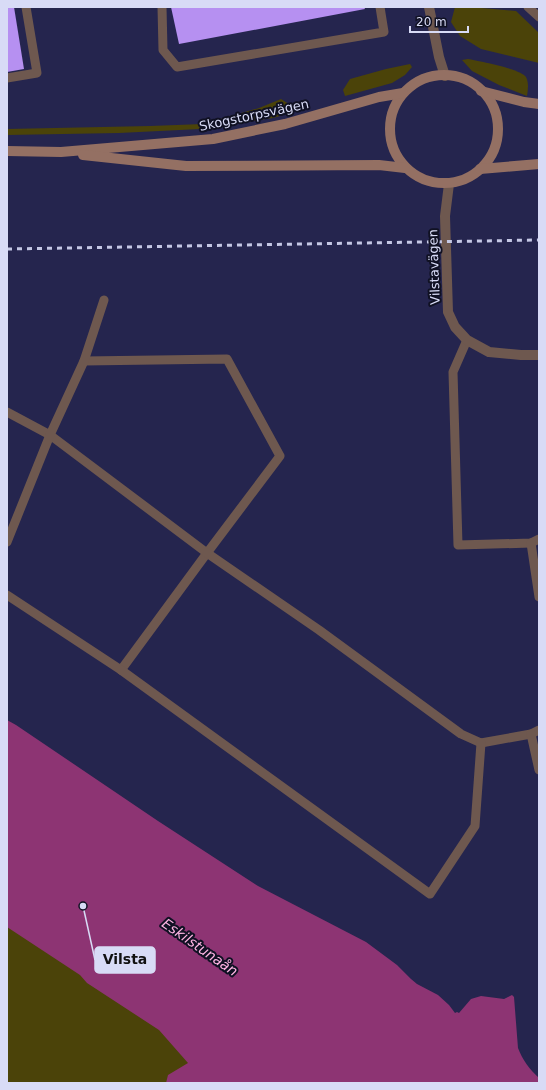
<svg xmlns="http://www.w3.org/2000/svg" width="546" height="1090" font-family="'DejaVu Sans',sans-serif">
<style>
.green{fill:#4b4309}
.water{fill:#8d3473}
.building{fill:#b690f1}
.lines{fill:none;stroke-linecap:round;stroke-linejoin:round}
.service{stroke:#6e584f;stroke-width:9}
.minor{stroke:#6e584f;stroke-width:10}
.secondary{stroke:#947063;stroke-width:10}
.rail{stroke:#c5c8e5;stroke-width:3;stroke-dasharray:5 5;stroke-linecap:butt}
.labels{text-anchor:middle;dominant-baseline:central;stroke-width:4;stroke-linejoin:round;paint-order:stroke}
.street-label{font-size:13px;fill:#d8dbf6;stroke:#101123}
.water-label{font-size:14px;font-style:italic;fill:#feb4e3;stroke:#101123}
.leader{fill:none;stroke:#d8dbf6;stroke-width:1.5}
.callout-dot{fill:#d8dbf6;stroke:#101123;stroke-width:1.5}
.callout{fill:#d8dbf6;stroke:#d8dbf6;stroke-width:1.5}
.callout-label{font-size:14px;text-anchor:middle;font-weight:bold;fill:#111}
</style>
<rect width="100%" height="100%" fill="#25254e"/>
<g class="green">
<polygon points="455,7 470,7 516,11 539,33 539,63 481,49 460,36 451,22"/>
<path d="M468,59C479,61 521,69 526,77C529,83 528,90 527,96L499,85L472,71L462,60Z"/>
<polygon points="410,64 412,67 405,75 392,83 345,96 343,90 350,79 386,69"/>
<polygon points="281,99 292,106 294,112 273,118 200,129 119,133 7,135 7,129 150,126 203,124 259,108"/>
<polygon points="7,814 362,1083 7,1083"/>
</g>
<path class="water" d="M7,720L16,725L158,821L258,886L366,942L397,965L411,979L417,984L438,995L449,1005L455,1013L457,1012L459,1013L471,999L481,996L504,999L512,995L514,997L518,1048C522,1059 530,1070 539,1078V1083H166L168,1075L188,1063L159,1030L87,983L80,975L7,927Z"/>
<g class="building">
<polygon points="7,7 14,7 24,69 7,72"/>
<polygon points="171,7 364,7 365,9 179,44"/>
</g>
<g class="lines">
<g class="service">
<polyline points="162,7 163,50 177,67 384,32 380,7"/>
<polyline points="528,7 539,17"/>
<polyline points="7,78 37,73 26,7"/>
<polyline points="467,340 453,372 458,545 531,543 539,539"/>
<polyline points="84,361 227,359 280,456 207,553 121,670"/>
<polyline points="7,412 50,435 207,553 319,630 461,734 481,743 531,734 539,730"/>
<polyline points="7,542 50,435 84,361 104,300"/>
<polyline points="531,543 539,597"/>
<polyline points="7,595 121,670 430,894 475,826 481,743"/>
<polyline points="531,734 539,770"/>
</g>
<g class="minor">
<polyline points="429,7 439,57 445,76"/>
<polyline points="449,184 445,216 448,312 455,327 467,340 489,352 521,355 539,355"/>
</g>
<g class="secondary">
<circle cx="444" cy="129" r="54"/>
<polyline points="481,91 524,102 539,104"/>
<polyline points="7,151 61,152 213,139 285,124 379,97 403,93"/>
<polyline points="83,155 186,166 379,165 405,168"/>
<polyline points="480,169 539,164"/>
</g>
<polyline class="rail" points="7,249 539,240"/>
</g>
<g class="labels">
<g class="street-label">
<text transform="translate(254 115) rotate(-12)">Skogstorpsvägen</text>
<text transform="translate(434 267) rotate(-92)">Vilstavägen</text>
</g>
<g class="water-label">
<text transform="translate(200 947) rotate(35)">Eskilstunaån</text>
</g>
</g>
<path class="leader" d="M83 906L95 960"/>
<circle class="callout-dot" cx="83" cy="906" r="4"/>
<rect class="callout" x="95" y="947" width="60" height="26" rx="4"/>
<g class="callout-label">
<text x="125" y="964">Vilsta</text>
</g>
<rect width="546" height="1090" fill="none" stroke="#d8dbf6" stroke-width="16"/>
<path d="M410 26v6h58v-6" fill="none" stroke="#d8dbf6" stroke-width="2"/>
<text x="416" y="26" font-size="12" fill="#d8dbf6" stroke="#101123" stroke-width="3" paint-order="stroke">20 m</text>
</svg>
